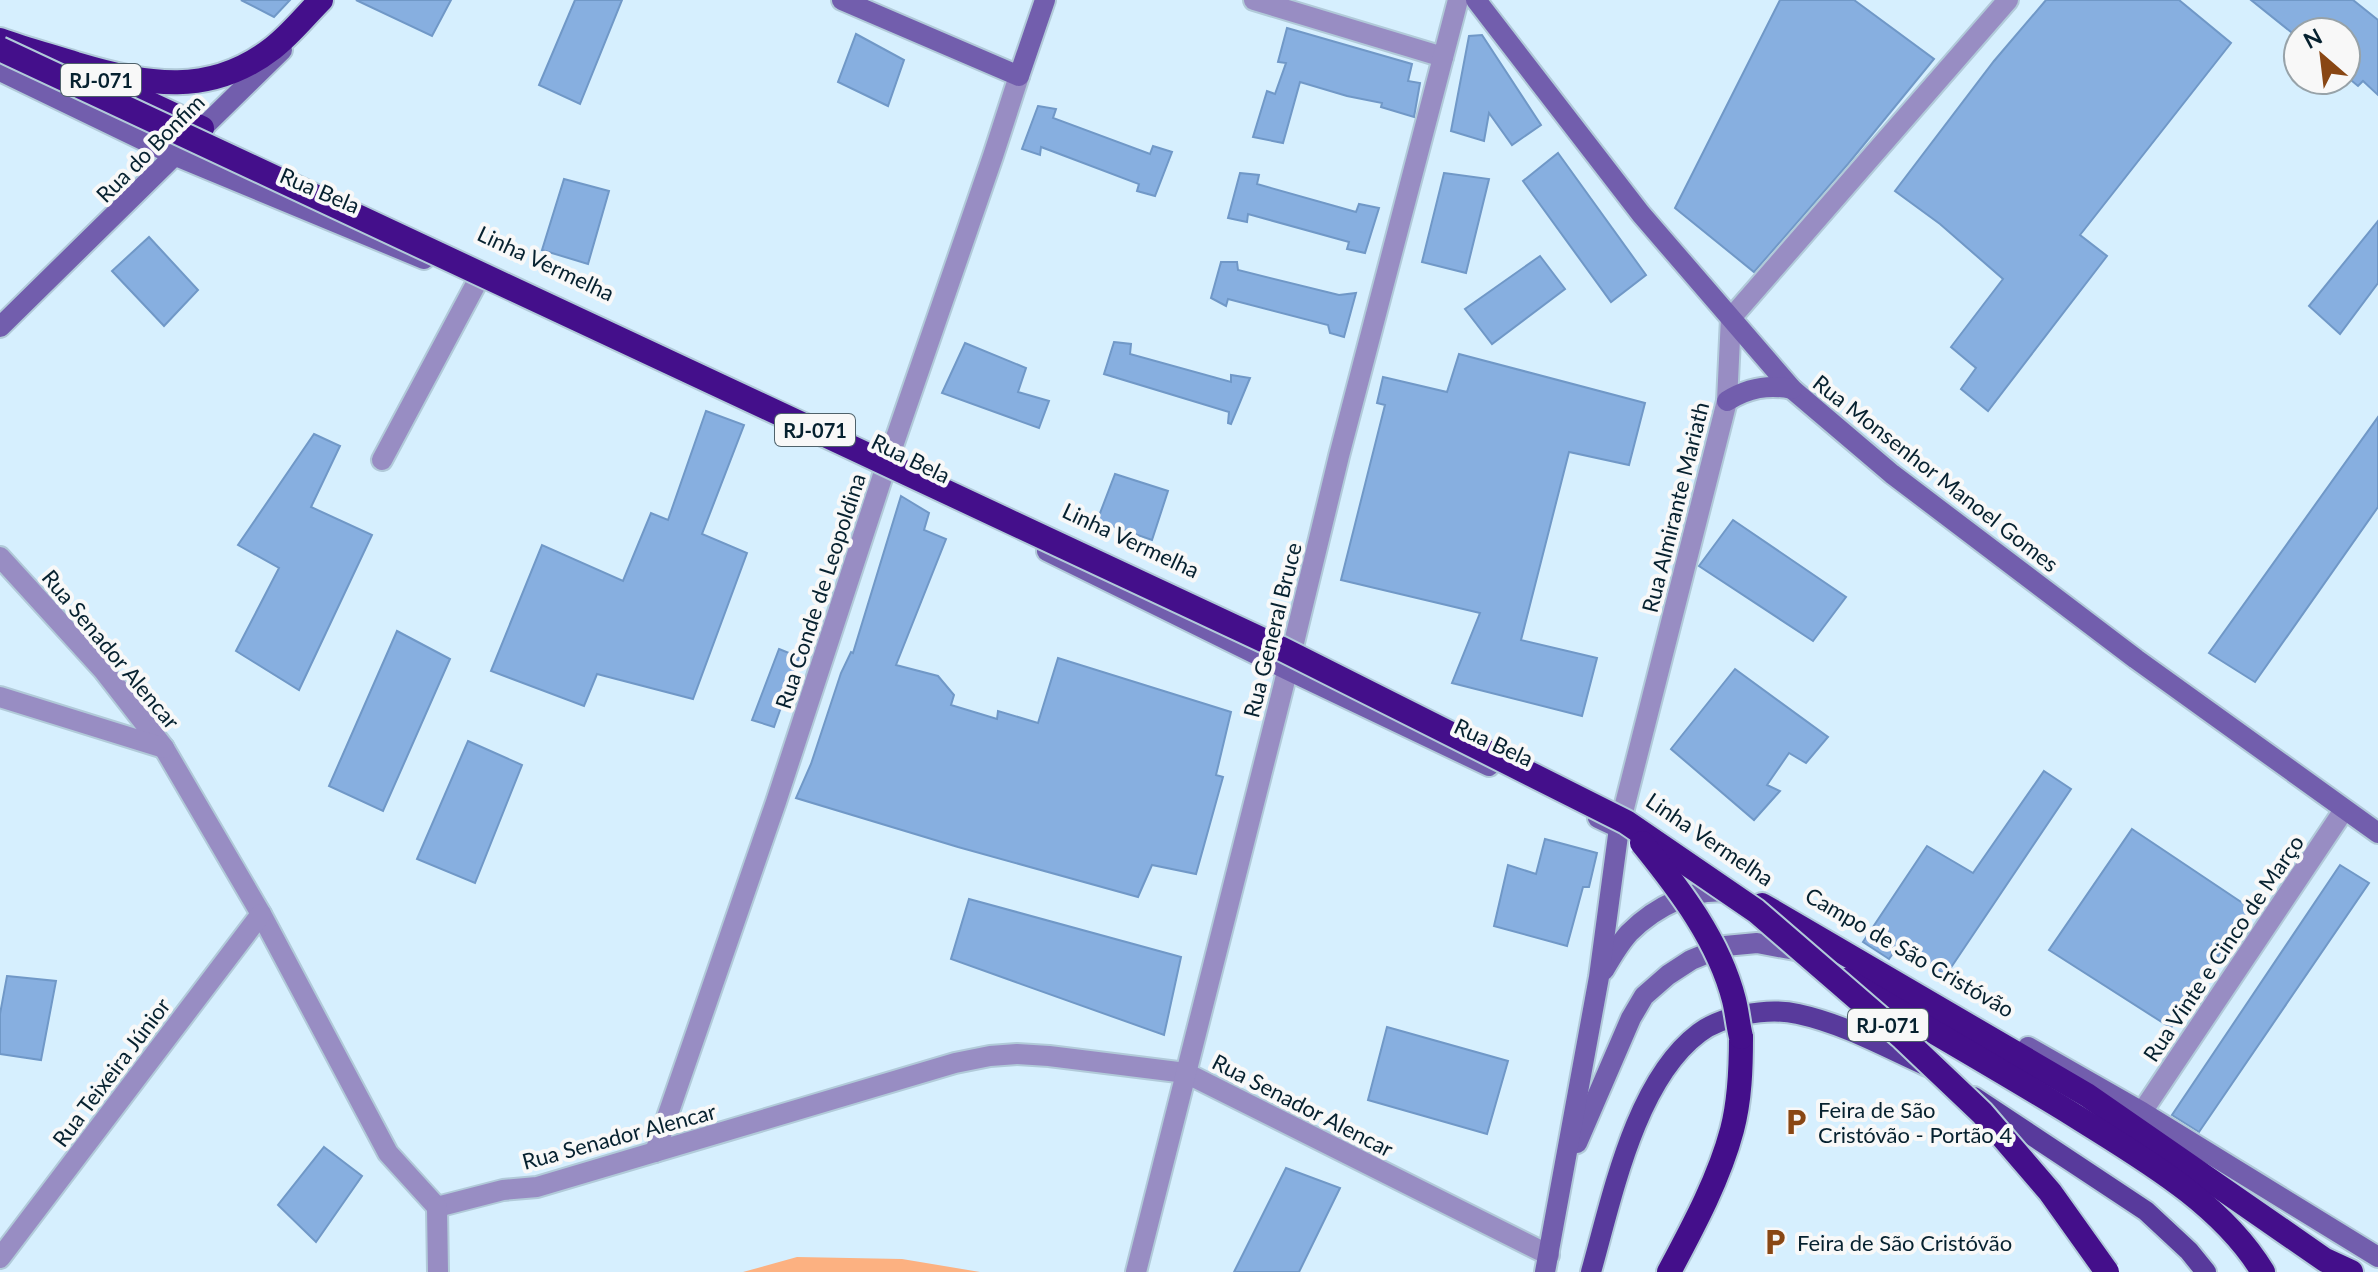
<svg xmlns="http://www.w3.org/2000/svg" width="2378" height="1272" font-family="Lato,sans-serif">
<style>
.green{fill:#fcb181}
.building{fill:#87afe0;stroke:#7098c7;stroke-width:2}
.lines{fill:none;stroke-linecap:round;stroke-linejoin:round}
.street-casing{stroke:#b1cad9;stroke-width:24}
.secondary-casing{stroke:#b1cad9;stroke-width:24}
.primary-casing{stroke:#b1cad9;stroke-width:24}
.highway-casing{stroke:#b1cad9;stroke-width:28}
.street{stroke:#988dc3;stroke-width:20}
.secondary{stroke:#725ead;stroke-width:20}
.primary{stroke:#583a9c;stroke-width:20}
.highway{stroke:#440f8b;stroke-width:24}
.highway-bridge-casing{stroke:#b1cad9;stroke-width:28;stroke-linecap:butt}
.highway-bridge{stroke:#440f8b;stroke-width:24}
.labels{text-anchor:middle;dominant-baseline:central;stroke-width:8;stroke-linejoin:round;paint-order:stroke}
.shield{fill:#f8f8f8;stroke:#4f626b;stroke-width:2}
.shield-label{font-size:20px;font-weight:bold;fill:#06212f}
.street-label{font-size:22px;fill:#06212f;stroke:#f8f8f8}
.poi-label{font-size:22px;fill:#06212f;stroke:#f8f8f8;text-anchor:start}
</style>
<rect width="100%" height="100%" fill="#d6effe"/>
<polygon class="green" points="797,1257 902,1259 980,1272 743,1272"/>
<g class="building">
<polygon points="241,0 290,0 274,17"/>
<polygon points="356,0 451,0 432,36"/>
<polygon points="575,0 622,0 580,104 539,85"/>
<polygon points="1780,0 1854,0 1934,59 1848,164 1754,272 1675,208"/>
<polygon points="2046,0 2179,0 2231,43 2080,235 2107,256 1988,411 1961,389 1976,368 1951,347 2003,279 1940,224 1895,191 1994,61"/>
<polygon points="2251,0 2353,0 2378,20 2378,95 2363,81 2358,86 2346,76 2346,32 2291,32"/>
<polygon points="1287,28 1412,64 1408,81 1420,83 1414,117 1381,107 1382,103 1347,96 1300,82 1283,143 1253,137 1267,91 1275,94 1286,63 1278,62"/>
<polygon points="856,34 904,60 888,106 838,82"/>
<polygon points="1482,35 1541,125 1512,145 1489,113 1484,141 1451,131 1469,36"/>
<polygon points="1038,106 1056,109 1053,118 1150,154 1153,146 1172,152 1155,196 1137,191 1139,184 1041,147 1040,155 1022,149"/>
<polygon points="1558,153 1646,275 1611,302 1523,181"/>
<polygon points="1240,173 1259,175 1257,184 1356,212 1359,204 1379,208 1365,253 1347,249 1349,242 1248,214 1247,222 1228,218"/>
<polygon points="1444,173 1489,179 1466,273 1422,262"/>
<polygon points="564,179 609,191 588,264 542,250"/>
<polygon points="2378,221 2378,283 2340,334 2309,306"/>
<polygon points="149,237 198,290 164,326 112,271"/>
<polygon points="1540,256 1565,289 1492,344 1465,309"/>
<polygon points="1221,262 1237,262 1238,270 1339,295 1356,293 1344,337 1330,333 1328,325 1228,299 1226,306 1211,298"/>
<polygon points="1114,342 1131,344 1130,354 1231,382 1231,375 1250,378 1231,424 1228,423 1229,412 1104,374"/>
<polygon points="965,343 1026,368 1018,392 1049,401 1039,428 942,393"/>
<polygon points="1459,354 1645,403 1629,465 1569,452 1521,640 1597,658 1582,716 1452,683 1480,613 1341,580 1385,405 1377,403 1383,377 1447,392"/>
<polygon points="706,411 744,425 702,534 747,553 693,699 597,674 584,706 491,671 542,545 623,581 651,513 668,520"/>
<polygon points="2378,417 2378,507 2255,682 2209,653"/>
<polygon points="314,434 340,446 311,507 372,535 299,690 236,651 279,568 238,545"/>
<polygon points="1115,474 1168,491 1152,540 1097,521"/>
<polygon points="901,496 929,513 924,530 946,539 896,665 938,676 954,695 951,705 997,719 998,711 1038,723 1058,658 1231,712 1216,775 1223,777 1196,874 1152,865 1138,897 958,847 796,798 811,764 841,673 851,652 853,653"/>
<polygon points="1733,520 1846,597 1813,641 1699,566"/>
<polygon points="397,631 450,659 383,811 329,786"/>
<polygon points="779,649 799,657 774,727 752,720"/>
<polygon points="1735,669 1828,737 1806,763 1789,753 1767,785 1780,791 1754,820 1671,749"/>
<polygon points="468,741 522,765 475,883 417,859"/>
<polygon points="2044,771 2071,789 1946,975 1899,945 1889,959 1863,942 1927,846 1973,873"/>
<polygon points="2132,829 2250,908 2171,1028 2049,950"/>
<polygon points="1545,839 1597,853 1589,887 1583,887 1567,946 1494,926 1508,865 1536,874"/>
<polygon points="2340,865 2369,883 2199,1132 2172,1115"/>
<polygon points="969,899 1181,957 1164,1035 951,959"/>
<polygon points="7,976 56,981 41,1060 0,1054 0,1014"/>
<polygon points="1387,1027 1508,1061 1487,1134 1368,1100"/>
<polygon points="324,1147 362,1176 316,1242 278,1205"/>
<polygon points="1286,1168 1340,1188 1299,1272 1234,1272"/>
</g>
<g class="lines">
<g class="street-casing">
<g id="street">
<polyline points="1254,0 1443,57"/>
<polyline points="382,460 477,282"/>
<polyline points="0,557 104,671 164,748 261,914 388,1153 437,1207"/>
<polyline points="0,697 164,748"/>
<polyline points="1619,828 1727,401 1731,318 2008,0"/>
<polyline points="2142,1112 2344,810"/>
<polyline points="655,1152 776,802 884,472 993,156 1019,76"/>
<polyline points="437,1207 503,1190 537,1187 955,1063 990,1056 1017,1054 1049,1056 1186,1073 1549,1255"/>
<polyline points="437,1207 438,1272"/>
<polyline points="0,1258 261,914"/>
<polyline points="1136,1272 1284,684 1339,456 1458,0"/>
</g>
</g>
<g class="secondary-casing">
<g id="secondary">
<polyline points="842,0 1019,76 1045,0"/>
<polyline points="1476,0 1641,214 1792,389 1892,474 2136,659 2378,833"/>
<polyline points="0,71 176,156 424,259"/>
<polyline points="0,327 282,50"/>
<path d="M1727,401C1748,388 1768,384 1792,389"/>
<polyline points="1047,551 1288,670 1489,766"/>
<path d="M1604,970C1611,958 1619,944 1629,933C1655,907 1694,886 1732,893"/>
<polyline points="2028,1047 2142,1112 2378,1257"/>
<polyline points="1577,1143 1631,1018 1644,996 1668,975 1691,960 1725,946 1757,943 1795,950"/>
<polyline points="1545,1272 1599,977 1619,828 1598,818"/>
</g>
</g>
<g class="primary-casing">
<g id="primary">
<polyline points="1974,1097 2146,1211 2189,1251 2206,1272"/>
<path d="M1591,1272C1612,1198 1635,1081 1699,1033C1712,1023 1728,1018 1744,1015C1762,1011 1780,1010 1798,1014C1844,1024 1885,1047 1927,1066"/>
</g>
</g>
<g class="highway-casing">
<g id="highway">
<path d="M0,40C25,49 51,56 76,64C147,85 210,97 273,48C291,34 305,16 321,0"/>
<polyline points="106,83 202,128"/>
<polyline points="1762,905 2087,1095 2325,1260 2351,1272"/>
<path d="M1846,980C1921,1025 1997,1068 2072,1114C2140,1157 2221,1202 2263,1272"/>
<path d="M1669,1272C1693,1227 1719,1179 1732,1130C1740,1100 1741,1068 1741,1037"/>
</g>
</g>
<use href="#street" class="street"/>
<use href="#secondary" class="secondary"/>
<use href="#primary" class="primary"/>
<use href="#highway" class="highway"/>
<g class="highway-bridge-casing">
<g id="highway-bridge">
<polyline points="0,49 1280,648 1626,822 1756,911 1903,1038 1982,1113 2050,1192 2107,1272"/>
<path d="M1642,843C1680,890 1719,941 1734,1000C1737,1012 1738,1025 1741,1037"/>
</g>
</g>
<use href="#highway-bridge" class="highway-bridge"/>
</g>
<defs>
<g id="parking-bare" transform="scale(2.16)"><path d="M-3.5-5.5H1a3.5 3.5 0 0 1 0 7H-1V5.5H-3.5ZM-1-3.4V-.6H.8a1.4 1.4 0 0 0 0-2.8Z" fill="#894714" stroke="#f8f8f8" stroke-width="2.5" paint-order="stroke"/></g>
</defs>
<g fill-rule="evenodd">
<use href="#parking-bare" x="1796" y="1122"/>
<use href="#parking-bare" x="1775" y="1242"/>
</g>
<g class="labels">
<g class="shield">
<rect x="61" y="64" width="80" height="32" rx="6"/>
<rect x="775" y="414" width="80" height="32" rx="6"/>
<rect x="1848" y="1009" width="80" height="32" rx="6"/>
</g>
<g class="shield-label">
<text x="101" y="80">RJ-071</text>
<text x="815" y="430">RJ-071</text>
<text x="1888" y="1025">RJ-071</text>
</g>
<g class="street-label">
<text transform="translate(150 148) rotate(-45)">Rua do Bonfim</text>
<text transform="translate(320 190) rotate(23)">Rua Bela</text>
<text transform="translate(546 263) rotate(25)">Linha Vermelha</text>
<text transform="translate(911 458) rotate(26)">Rua Bela</text>
<text transform="translate(1936 473) rotate(38)">Rua Monsenhor Manoel Gomes</text>
<text transform="translate(1675 507) rotate(-76)">Rua Almirante Mariath</text>
<text transform="translate(1131 540) rotate(25)">Linha Vermelha</text>
<text transform="translate(820 591) rotate(-72)">Rua Conde de Leopoldina</text>
<text transform="translate(1272 630) rotate(-76)">Rua General Bruce</text>
<text transform="translate(111 649) rotate(50)">Rua Senador Alencar</text>
<text transform="translate(1494 742) rotate(25)">Rua Bela</text>
<text transform="translate(1710 839) rotate(34)">Linha Vermelha</text>
<text transform="translate(2223 948) rotate(-56)">Rua Vinte e Cinco de Março</text>
<text transform="translate(1910 952) rotate(30)">Campo de São Cristóvão</text>
<text transform="translate(111 1072) rotate(-53)">Rua Teixeira Júnior</text>
<text transform="translate(1303 1105) rotate(27)">Rua Senador Alencar</text>
<text transform="translate(619 1136) rotate(-15)">Rua Senador Alencar</text>
</g>
<g class="poi-label">
<text x="1818" y="1109">Feira de São<tspan x="1818" dy="25">Cristóvão - Portão 4</tspan></text>
<text x="1797" y="1242">Feira de São Cristóvão</text>
</g>
</g>
<g transform="translate(2322 56) rotate(332)"><circle r="38" fill="#f8f8f8" stroke="#97a2a8" stroke-width="2"/>
<path d="M0-6L14 30L0 20L-14 30Z" fill="#894714"/>
<text y="-12" font-size="22" font-weight="bold" text-anchor="middle" fill="#06212f">N</text>
</g>
</svg>
